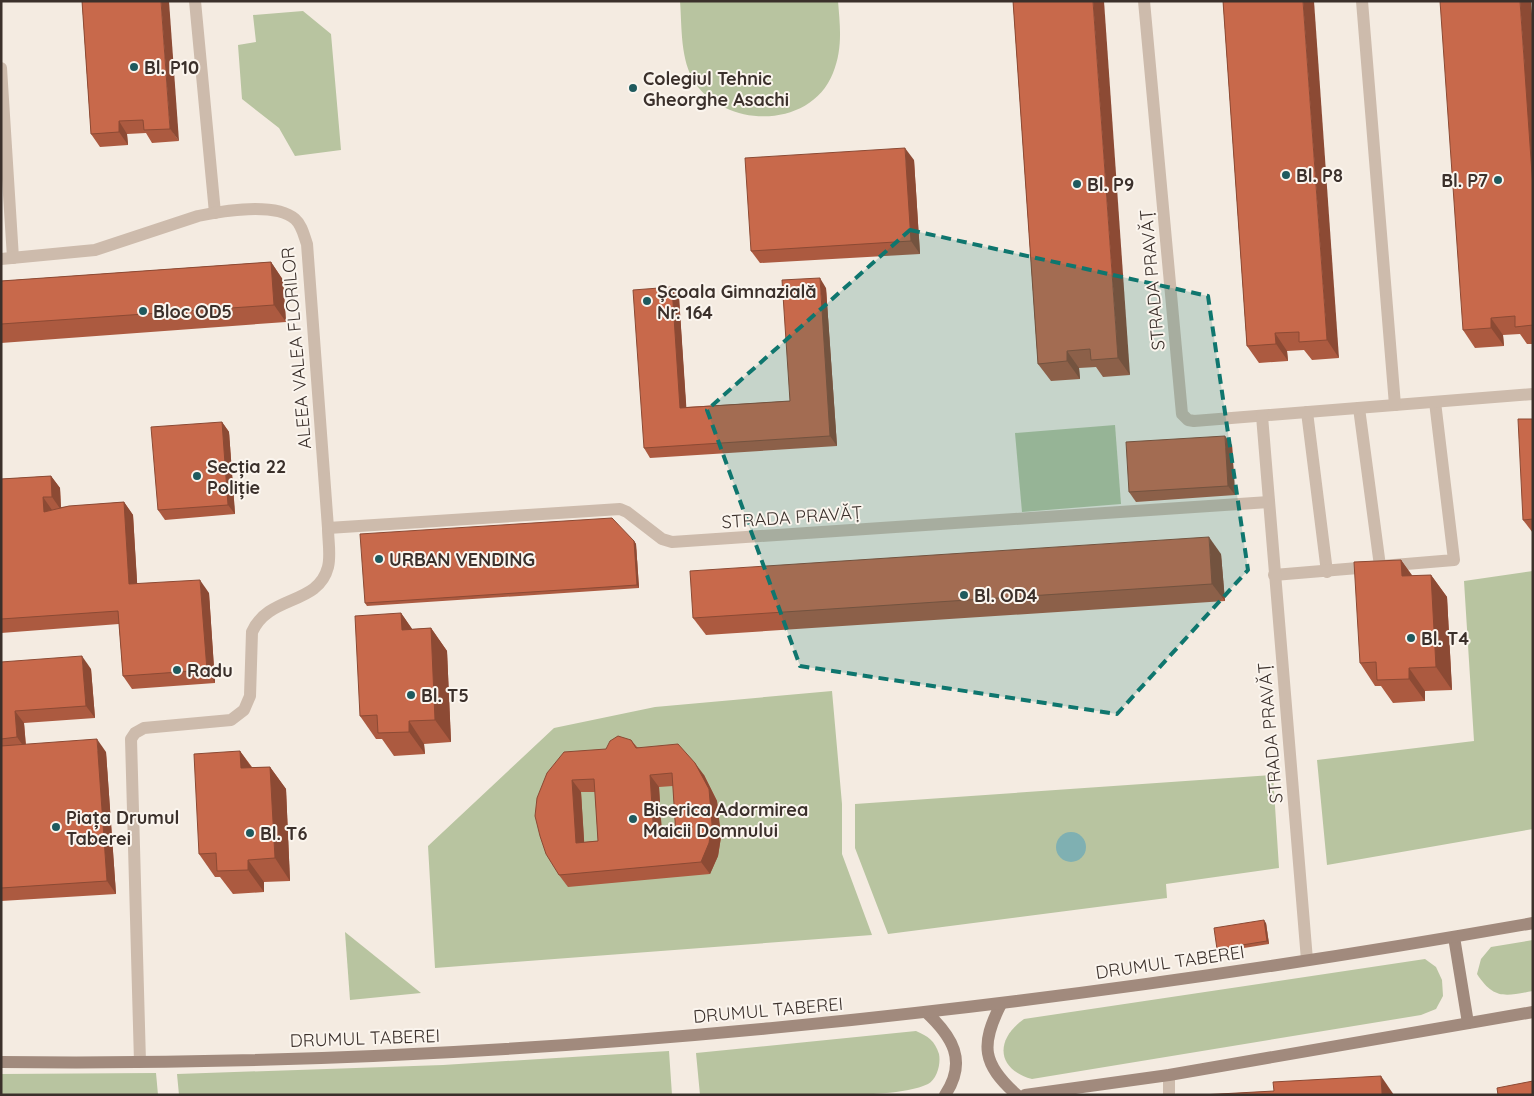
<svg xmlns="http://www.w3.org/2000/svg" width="1534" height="1096" font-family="Quicksand,sans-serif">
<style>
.green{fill:#b8c4a0}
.water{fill:#7fb0b2}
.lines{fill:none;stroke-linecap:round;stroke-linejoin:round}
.lane{stroke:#cdbbac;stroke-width:12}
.street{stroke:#cdbbac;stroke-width:12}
.secondary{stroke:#a18a7d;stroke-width:12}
.wall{fill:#ac5a40;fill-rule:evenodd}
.shaded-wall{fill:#8c4a34}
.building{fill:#c8694b;stroke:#8c4a34;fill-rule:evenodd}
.marked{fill:#0f766e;fill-opacity:0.2;stroke:#0f766e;stroke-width:4;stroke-dasharray:10 6;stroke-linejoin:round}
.poi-dot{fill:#1f5a5e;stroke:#fbf5ee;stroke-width:2}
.labels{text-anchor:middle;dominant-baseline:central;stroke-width:4;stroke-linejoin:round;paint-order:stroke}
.poi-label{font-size:18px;font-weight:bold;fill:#3b302b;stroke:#fbf5ee;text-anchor:start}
.street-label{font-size:18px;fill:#3b302b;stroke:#fbf5ee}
</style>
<rect width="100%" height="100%" fill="#f4ebe1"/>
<g class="green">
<path d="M680,1H838C840,25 843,49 833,73C811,129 727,129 695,83C680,60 682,27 680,1Z"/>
<polygon points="303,11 331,34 341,150 295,156 279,128 242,99 238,45 256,42 253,15"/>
<polygon points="1115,425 1121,504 1022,512 1015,433"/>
<polygon points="1533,571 1533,829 1327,865 1317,760 1474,741 1464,581"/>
<polygon points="832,691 842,804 842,854 872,935 435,968 428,846 554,728 655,707"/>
<polygon points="1273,775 1279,868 1166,884 1167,898 888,934 855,848 855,804"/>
<polygon points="345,932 421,993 350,1000"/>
<path d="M1533,940V991C1505,996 1494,1000 1477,974L1481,959L1491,947Z"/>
<path d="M1425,959L1436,967L1442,980L1443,996L1436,1009L1421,1015L1032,1079C996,1069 995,1039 1024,1019Z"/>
<path d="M916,1031C928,1036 935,1041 939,1054C941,1064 937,1079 928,1084C903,1096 847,1095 818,1095C779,1095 739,1095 700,1095L696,1053Z"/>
<polygon points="669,1051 672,1095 179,1095 177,1074 443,1065"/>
<polygon points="156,1073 158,1095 1,1095 1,1074"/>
</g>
<circle class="water" cx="1071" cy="847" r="15"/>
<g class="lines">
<g class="lane">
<polyline points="1,68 13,258"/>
<polyline points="1359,408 1380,566"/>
<polyline points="1307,412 1327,572"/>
<polyline points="1274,575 1454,560 1435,402"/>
</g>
<g class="street">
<polyline points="195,1 215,213"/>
<polyline points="1144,1 1182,414 1188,420 1194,421 1533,394"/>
<polyline points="1362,1 1395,405"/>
<path d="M1,259L95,250L198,216C222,211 275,202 295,219C302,225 304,236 307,244L328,528C328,541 331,555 328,567C318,606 269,594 252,632L250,696L244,710L231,720L144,728L135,733L131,739L140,1062"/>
<polyline points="1262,416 1307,960"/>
<polyline points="328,528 620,509 627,512 662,539 672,542 1269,502"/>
<polyline points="1169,1075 1169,1095"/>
</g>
<g class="secondary">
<polyline points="1454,937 1468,1023"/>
<path d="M1001,1004C980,1045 982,1064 1017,1095"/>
<path d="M926,1012C952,1036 968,1061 945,1095"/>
<path d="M1,1062C515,1068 1028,1012 1533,923"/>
<polyline points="1025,1095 1169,1075 1533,1012"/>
</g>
</g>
<g class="wall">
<polygon points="82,1 179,141 152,143 146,133 127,134 128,145 100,147 91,134"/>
<polygon points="1013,1 1130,375 1103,377 1096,367 1079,368 1080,379 1051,381 1038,364"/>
<polygon points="1223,1 1339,358 1312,360 1304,350 1287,351 1288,361 1259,363 1247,346"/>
<polygon points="1533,26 1533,344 1527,344 1520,334 1503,335 1504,346 1475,348 1463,330"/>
<polygon points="914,160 920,254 760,263 751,251"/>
<polygon points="271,262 283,280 286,322 1,343 1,281"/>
<polygon points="672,287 679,297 686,407 790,401 826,288 837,446 650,458 644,448"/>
<polygon points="1533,419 1533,533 1523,520"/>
<polygon points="222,422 229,432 235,514 165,520 158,510"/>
<polygon points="1232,445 1235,495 1136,502 1129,492"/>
<polygon points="51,476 60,488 61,507 124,502 133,515 137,584 209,593 215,683 132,689 123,676 119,624 1,633 1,479"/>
<polygon points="634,541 636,544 639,588 367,606 365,603"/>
<polygon points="1221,554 1225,601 706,635 693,618"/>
<polygon points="1401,560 1412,576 1431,575 1447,597 1452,690 1425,691 1425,701 1393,703 1381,686 1375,686 1360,663"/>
<polygon points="401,613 412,629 431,628 447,651 451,742 424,744 425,754 394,756 382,739 376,739 360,716"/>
<polygon points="1,657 2,662 91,669 95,718 24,723 26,745 106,752 116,894 1,901"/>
<path d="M631,740L637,747L704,775L717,801L721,837L718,856L710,874L568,887L559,875L537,798L606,749ZM673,786L676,836L662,837L659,787ZM581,792H595L598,841L584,842Z"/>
<polygon points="240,751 252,767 270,767 286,789 290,881 264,882 264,892 233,894 220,877 215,877 199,854"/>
<polygon points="1266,923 1269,944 1219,952 1217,949"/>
</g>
<g class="shaded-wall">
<polygon points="161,1 169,1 179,141 170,129"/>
<polygon points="1093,1 1104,1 1130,375 1118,358"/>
<polygon points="1303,1 1314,1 1339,358 1327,340"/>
<polygon points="1520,1 1531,1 1533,26 1533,188"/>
<polygon points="119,121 127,134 128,145 119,132"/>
<polygon points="905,148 914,160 920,254 911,241"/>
<polygon points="271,262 283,280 286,322 274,305"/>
<polygon points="820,278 826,288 837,446 830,436"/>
<polygon points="672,287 679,297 687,417 680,408"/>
<polygon points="1491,318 1503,335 1504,346 1491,328"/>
<polygon points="1275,333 1287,351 1288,361 1276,344"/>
<polygon points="1067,351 1079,368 1080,379 1067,361"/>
<polygon points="222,422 229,432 235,514 228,505"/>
<polygon points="1225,436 1232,445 1235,495 1228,486"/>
<polygon points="51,476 60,488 61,510 52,497"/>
<polygon points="43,497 52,510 44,512"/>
<polygon points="124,502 133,515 138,597 129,584"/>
<polygon points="1209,537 1221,554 1225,601 1212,584"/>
<polygon points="634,541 636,544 639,588 637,585"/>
<polygon points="1401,560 1417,582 1402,576"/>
<polygon points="1431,575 1447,597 1452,690 1436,667"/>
<polygon points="200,580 209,593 215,683 207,670"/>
<polygon points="401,613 417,636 402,630"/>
<polygon points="431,628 447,651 451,742 435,720"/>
<polygon points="82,656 91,669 95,718 86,706"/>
<polygon points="1409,668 1425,691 1425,701 1409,679"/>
<polygon points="15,711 24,723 26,750 17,737"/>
<polygon points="409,721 424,744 425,754 409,732"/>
<polygon points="97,739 106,752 116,894 107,881"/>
<polygon points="240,751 256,774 241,768"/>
<polygon points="695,763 704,775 717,801 721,837 718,856 710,874 701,862"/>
<polygon points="270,767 286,789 290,881 275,858"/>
<polygon points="650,775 659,787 663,850 654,837"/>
<polygon points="572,780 581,792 585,855 576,843"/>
<polygon points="248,860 264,882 264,892 248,870"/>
<polygon points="1264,920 1266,923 1269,944 1267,941"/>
<polygon points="1381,1076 1394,1095 1382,1095"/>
</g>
<g class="building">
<polygon points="82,1 161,1 170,129 144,130 143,120 119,121 119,132 91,134"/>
<polygon points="1013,1 1093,1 1118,358 1091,360 1090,349 1067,351 1067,361 1038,364"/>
<polygon points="1223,1 1303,1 1327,340 1299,342 1299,332 1275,333 1276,344 1247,346"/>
<polygon points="1440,1 1520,1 1533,188 1533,325 1515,327 1515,316 1491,318 1491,328 1463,330"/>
<polygon points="905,148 911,241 751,251 745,158"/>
<polygon points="271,262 274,305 1,324 1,281"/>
<polygon points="820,278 830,436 644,448 633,290 672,287 680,408 790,401 782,280"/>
<polygon points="1518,419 1533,419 1533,519 1523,520"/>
<polygon points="222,422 228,505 158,510 151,427"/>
<polygon points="1225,436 1228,486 1129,492 1126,442"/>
<polygon points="51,476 52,497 43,497 44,512 69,506 124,502 129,584 200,580 207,670 123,676 118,611 1,619 1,479"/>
<polygon points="612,518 634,541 637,585 365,603 360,534"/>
<polygon points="1209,537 1212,584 693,618 690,571"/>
<polygon points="1401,560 1402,576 1431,575 1436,667 1409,668 1409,679 1377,680 1376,662 1360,663 1354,562"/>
<polygon points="401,613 402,630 431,628 435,720 409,721 409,732 378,733 377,715 360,716 355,616"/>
<polygon points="82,656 86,706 15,711 17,737 1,739 1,662"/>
<path d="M618,736L631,740L636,748L678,744L695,763L709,789L712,824L709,843L701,862L559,875L546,854L540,836L535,816L537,798L547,773L564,752L606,749L610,741ZM672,773L676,836L654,837L650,775ZM594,779L598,841L576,843L572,780Z"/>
<polygon points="97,739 107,881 1,888 1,746"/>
<polygon points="240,751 241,768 270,767 275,858 248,860 248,870 217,871 216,853 199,854 194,754"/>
<polygon points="1264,920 1267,941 1217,949 1214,928"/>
<polygon points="1381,1076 1382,1095 1201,1095 1274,1091 1273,1082"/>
<polygon points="1533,1081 1533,1095 1498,1095 1497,1088"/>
</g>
<path class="marked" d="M910,230L1208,296L1248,570L1117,714L800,666L707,410Z"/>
<g class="poi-dot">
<circle cx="134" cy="67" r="5"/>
<circle cx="633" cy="88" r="5"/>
<circle cx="1286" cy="175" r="5"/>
<circle cx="1498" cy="180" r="5"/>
<circle cx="1077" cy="184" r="5"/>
<circle cx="647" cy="301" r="5"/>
<circle cx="143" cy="311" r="5"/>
<circle cx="197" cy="476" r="5"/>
<circle cx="379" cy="559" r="5"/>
<circle cx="964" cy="595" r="5"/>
<circle cx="1411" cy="638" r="5"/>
<circle cx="177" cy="670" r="5"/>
<circle cx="411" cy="695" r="5"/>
<circle cx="633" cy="819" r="5"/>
<circle cx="56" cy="827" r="5"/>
<circle cx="250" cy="833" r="5"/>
</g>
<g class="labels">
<g class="poi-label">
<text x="144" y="67">Bl. P10</text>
<text x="643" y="78">Colegiul Tehnic<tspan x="643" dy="21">Gheorghe Asachi</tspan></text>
<text x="1296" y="175">Bl. P8</text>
<text x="1488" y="180" text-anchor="end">Bl. P7</text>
<text x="1087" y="184">Bl. P9</text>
<text x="657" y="291">Școala Gimnazială<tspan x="657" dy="21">Nr. 164</tspan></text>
<text x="153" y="311">Bloc OD5</text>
<text x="207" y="466">Secția 22<tspan x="207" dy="21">Poliție</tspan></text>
<text x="389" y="559">URBAN VENDING</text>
<text x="974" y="595">Bl. OD4</text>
<text x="1421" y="638">Bl. T4</text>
<text x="187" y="670">Radu</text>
<text x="421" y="695">Bl. T5</text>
<text x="643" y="809">Biserica Adormirea<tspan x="643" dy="21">Maicii Domnului</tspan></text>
<text x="66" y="817">Piața Drumul<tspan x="66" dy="21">Taberei</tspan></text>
<text x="260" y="833">Bl. T6</text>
</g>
<g class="street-label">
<text transform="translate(1152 280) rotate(-95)">STRADA PRAVĂȚ</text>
<text transform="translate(296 348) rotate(-95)">ALEEA VALEA FLORILOR</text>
<text transform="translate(792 517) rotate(-4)">STRADA PRAVĂȚ</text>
<text transform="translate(1270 733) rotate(-95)">STRADA PRAVĂȚ</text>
<text transform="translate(1170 962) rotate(-8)">DRUMUL TABEREI</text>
<text transform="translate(768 1010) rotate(-5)">DRUMUL TABEREI</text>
<text transform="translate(365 1038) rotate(-2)">DRUMUL TABEREI</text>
</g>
</g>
<rect width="1534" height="1096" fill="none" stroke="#3b302b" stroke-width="5"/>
</svg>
